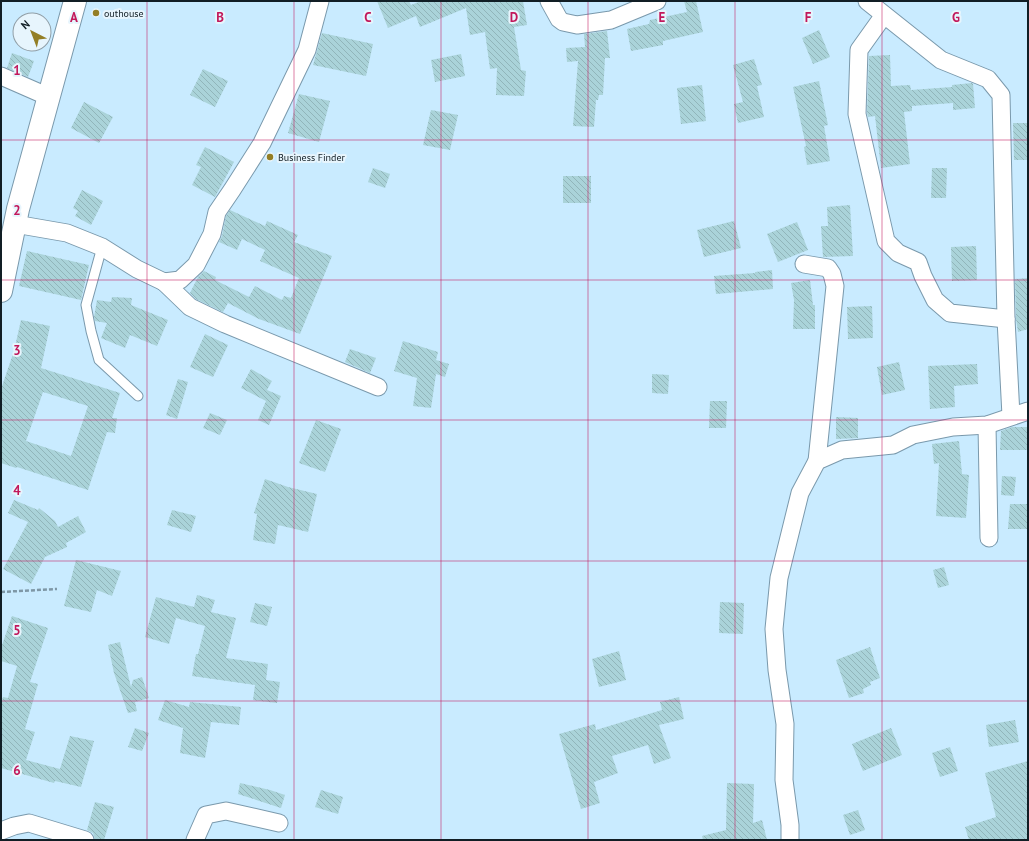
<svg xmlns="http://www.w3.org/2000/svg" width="1029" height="841" font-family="'PT Sans',sans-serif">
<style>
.building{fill:url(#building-back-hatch);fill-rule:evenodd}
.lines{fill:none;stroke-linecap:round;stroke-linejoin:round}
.service-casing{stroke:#7a99ac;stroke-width:11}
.minor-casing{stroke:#7a99ac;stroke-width:19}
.tertiary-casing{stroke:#7a99ac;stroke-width:24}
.path{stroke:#7e97a6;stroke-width:2.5;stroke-dasharray:4 2;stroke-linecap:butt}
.service{stroke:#fff;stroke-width:9}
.minor{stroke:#fff;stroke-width:17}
.tertiary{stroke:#fff;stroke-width:22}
.grid{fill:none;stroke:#c2185b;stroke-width:1;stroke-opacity:0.55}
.poi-dot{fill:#937e25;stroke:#e7f5fd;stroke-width:1.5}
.labels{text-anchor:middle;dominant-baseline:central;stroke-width:4;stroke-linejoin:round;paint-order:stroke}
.poi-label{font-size:10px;fill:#111e25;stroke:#e7f5fd;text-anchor:start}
.grid-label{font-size:13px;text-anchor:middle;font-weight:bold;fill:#c2185b;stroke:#e7f5fd;stroke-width:4;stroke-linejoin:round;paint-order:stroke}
</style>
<defs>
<pattern id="building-back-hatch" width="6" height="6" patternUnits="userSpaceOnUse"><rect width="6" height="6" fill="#aad3d9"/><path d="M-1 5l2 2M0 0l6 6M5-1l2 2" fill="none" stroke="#91b5ba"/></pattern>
</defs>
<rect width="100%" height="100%" fill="#c9ebff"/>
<g class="building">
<polygon points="377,1 409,1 411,5 421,1 523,1 527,25 514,27 521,70 526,71 524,96 496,95 497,68 490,69 485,32 470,35 466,8 420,27 416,16 388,28"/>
<polygon points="684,1 696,1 703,32 663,41 663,45 631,51 627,29 649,24 650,20 687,12"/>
<polygon points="819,30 830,57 813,64 802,38"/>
<polygon points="607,31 610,58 605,58 603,95 599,95 598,100 596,100 594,127 573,126 578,61 567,62 566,48 585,47 584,34"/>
<polygon points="322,33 373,44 366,76 313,65"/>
<polygon points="12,53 34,61 28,77 7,68"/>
<polygon points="461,54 465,76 435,82 431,60"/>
<polygon points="890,55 891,86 910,85 911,90 952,87 952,85 972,83 973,84 975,108 953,110 953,103 912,106 912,111 904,112 910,164 881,168 875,116 868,117 867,113 869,56"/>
<polygon points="754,59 762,85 757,86 764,117 738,123 734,104 743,102 733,65"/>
<polygon points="203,69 228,81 215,107 190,95"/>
<polygon points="819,81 828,125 824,126 830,161 807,165 804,147 806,146 793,87"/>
<polygon points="702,85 706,121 681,124 677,88"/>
<polygon points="299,94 330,101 319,142 288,133"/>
<polygon points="84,102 113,117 99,143 71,128"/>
<polygon points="431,110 458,115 450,150 423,145"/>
<polygon points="1013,123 1028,123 1028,160 1014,160"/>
<polygon points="205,147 234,162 215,197 192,185 201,167 196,165"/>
<polygon points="373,168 390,174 385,188 368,182"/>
<polygon points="932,168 947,168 946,198 931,198"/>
<rect x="563" y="176" width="28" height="27"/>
<polygon points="82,190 103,201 91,225 75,216 78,211 73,208"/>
<polygon points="850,205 853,256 823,257 821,226 828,226 827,207"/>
<polygon points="230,210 265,226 267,221 298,235 294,242 332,256 300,334 259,319 228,303 223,312 196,299 190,293 198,277 204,271 216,277 215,280 249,297 255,286 282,300 284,296 291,298 299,278 260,261 265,250 242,239 237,250 219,242 222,236 226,216"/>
<polygon points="734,221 741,248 704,257 697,230"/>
<polygon points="797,222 808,250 778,262 767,234"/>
<polygon points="976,246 977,280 952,281 951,247"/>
<polygon points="27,251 89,265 81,300 19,286"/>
<polygon points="772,270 773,289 716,294 714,276 755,273 755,272"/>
<polygon points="1028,278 1028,329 1018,332 1016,319 1015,279"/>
<polygon points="810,280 813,305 815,305 815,329 793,329 794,300 791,283"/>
<polygon points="112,297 132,298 131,305 168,320 157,346 130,335 125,348 101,338 107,323 95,321 94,317 97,300 111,302"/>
<polygon points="872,306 873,338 848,339 847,307"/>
<path d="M21,320L50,326L41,368L120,393L112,418H117L115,433L107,432L88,490L17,467L16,468L1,463V389L14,351ZM43,392L88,406L71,456L26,441Z"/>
<polygon points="205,334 228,345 213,377 190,367"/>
<polygon points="403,341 438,352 436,360 449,364 445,377 436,374 431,408 413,406 417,378 394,371"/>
<polygon points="350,349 376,358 370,373 345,362"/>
<polygon points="899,362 905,390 882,395 877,367"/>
<polygon points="977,364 978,384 954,386 955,407 930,409 928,366"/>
<polygon points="251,369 272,381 267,390 281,396 269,425 258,420 266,401 241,388"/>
<polygon points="652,374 669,375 668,394 652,393"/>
<polygon points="178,379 188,382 177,419 166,415"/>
<polygon points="710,401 727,401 726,428 709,428"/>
<polygon points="210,413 227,420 220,435 203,428"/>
<polygon points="836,417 858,418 858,438 836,439"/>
<polygon points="316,420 341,429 325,472 299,463"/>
<polygon points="1012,427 1028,427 1028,450 1000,450 1001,431"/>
<polygon points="959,441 962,474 969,475 966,518 936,516 939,463 934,464 932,444"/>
<polygon points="1002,476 1016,477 1014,496 1001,495"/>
<polygon points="265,479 288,487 317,494 308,532 278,525 275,544 253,540 257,514 254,513"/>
<polygon points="14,500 38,510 39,508 55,521 58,527 78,516 86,532 66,543 67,547 45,557 31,584 3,569 28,522 8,513"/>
<polygon points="1010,504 1028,504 1028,529 1008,529"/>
<polygon points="172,510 196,516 191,532 167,525"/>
<polygon points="76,560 121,571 112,596 97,590 91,612 64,606"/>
<polygon points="944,567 949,585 938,588 933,570"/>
<polygon points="197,595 215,600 211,612 236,618 226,658 268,664 266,680 280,682 277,703 253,700 255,685 192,676 196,654 198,654 205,626 176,618 169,644 145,637 156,597 194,607"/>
<polygon points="720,602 744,603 743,634 719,633"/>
<polygon points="255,603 272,607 267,626 250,622"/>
<polygon points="12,616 48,628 30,682 38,684 25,729 35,732 26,760 60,769 70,736 94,741 81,787 55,781 54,783 1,768 1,704 3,697 8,698 17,666 1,661 1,648"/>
<polygon points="120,642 131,687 133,680 142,677 149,698 135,702 137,711 128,713 114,673 108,645"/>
<polygon points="870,647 880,678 870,682 871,685 863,689 864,693 849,698 836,660"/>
<polygon points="619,651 626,680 599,687 592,659"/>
<polygon points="679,697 684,719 659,725 671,758 654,764 648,745 612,756 618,773 594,782 600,803 581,809 559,734 595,724 596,730 662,710 660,702"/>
<polygon points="165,700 189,707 190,702 241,707 239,725 211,722 205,758 180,753 183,728 158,720"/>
<polygon points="1015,720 1019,742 989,747 986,725"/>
<polygon points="135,728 149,733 142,751 128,747"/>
<polygon points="891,728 902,755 863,771 852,744"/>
<polygon points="950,747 958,771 940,777 932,753"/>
<polygon points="1028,761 1028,840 969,840 965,827 996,817 985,773"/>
<polygon points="240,783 270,790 285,795 281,808 238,794"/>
<polygon points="727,783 754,784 753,823 762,820 767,840 703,840 702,836 726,830"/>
<polygon points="321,790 343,797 338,814 315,807"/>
<polygon points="95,802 114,807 104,840 95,839 93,833 87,830"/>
<polygon points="858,810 865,830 850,835 843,815"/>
</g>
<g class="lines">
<g class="service-casing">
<polyline id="service" points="102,247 86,305 91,331 99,360 138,396"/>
</g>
<g class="minor-casing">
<g id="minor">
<polyline points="549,1 559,19 563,22 577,25 611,20 657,1"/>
<polyline points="867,1 941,60 988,79 1001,95 1006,319 1011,416"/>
<polyline points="884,15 859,50 857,114 886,241 898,253 918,262 923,276 935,300 950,313 1006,319"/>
<polyline points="1,76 49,97"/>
<polyline points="15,224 67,233 102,247 137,269 164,282 180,280 196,265 212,234 217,212 232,190 262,143 307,50 320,1"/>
<polyline points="804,264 828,268 832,274 835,286 817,461"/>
<polyline points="164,282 190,307 225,324 378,387"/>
<polyline points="987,425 989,538"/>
<polyline points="1,831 14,826 29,823 85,840"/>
<polyline points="195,840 206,815 226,811 279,823"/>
<polyline points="790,840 790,825 784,780 785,724 777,670 774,629 779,578 800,493 817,461 842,450 893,445 913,435 953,427 987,425 1028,411"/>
</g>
</g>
<g class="tertiary-casing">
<polyline id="tertiary" points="1,291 18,209 75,1"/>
</g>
<polyline class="path" points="1,592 57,589"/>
<use href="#service" class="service"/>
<use href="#minor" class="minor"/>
<use href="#tertiary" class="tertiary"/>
</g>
<path class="grid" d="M147,1V840M294,1V840M441,1V840M588,1V840M735,1V840M882,1V840M1,140H1028M1,280H1028M1,420H1028M1,561H1028M1,701H1028"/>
<g class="poi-dot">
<circle cx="96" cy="13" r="4"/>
<circle cx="270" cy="157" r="4"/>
</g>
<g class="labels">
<g class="poi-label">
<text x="104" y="13">outhouse</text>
<text x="278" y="157">Business Finder</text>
</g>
</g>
<g class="grid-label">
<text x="74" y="22">A</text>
<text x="220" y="22">B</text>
<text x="368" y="22">C</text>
<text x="514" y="22">D</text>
<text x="662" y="22">E</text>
<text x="808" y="22">F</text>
<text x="956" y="22">G</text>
<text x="17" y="75">1</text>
<text x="17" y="215">2</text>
<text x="17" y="355">3</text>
<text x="17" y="495">4</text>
<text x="17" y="635">5</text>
<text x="17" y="775">6</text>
</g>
<rect width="1029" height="841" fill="none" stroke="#111e25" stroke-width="4"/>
<g transform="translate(32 32) rotate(318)"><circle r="19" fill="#e7f5fd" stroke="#919fa7"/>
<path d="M0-3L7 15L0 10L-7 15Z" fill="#937e25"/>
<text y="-6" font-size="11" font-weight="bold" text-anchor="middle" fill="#111e25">N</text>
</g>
</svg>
